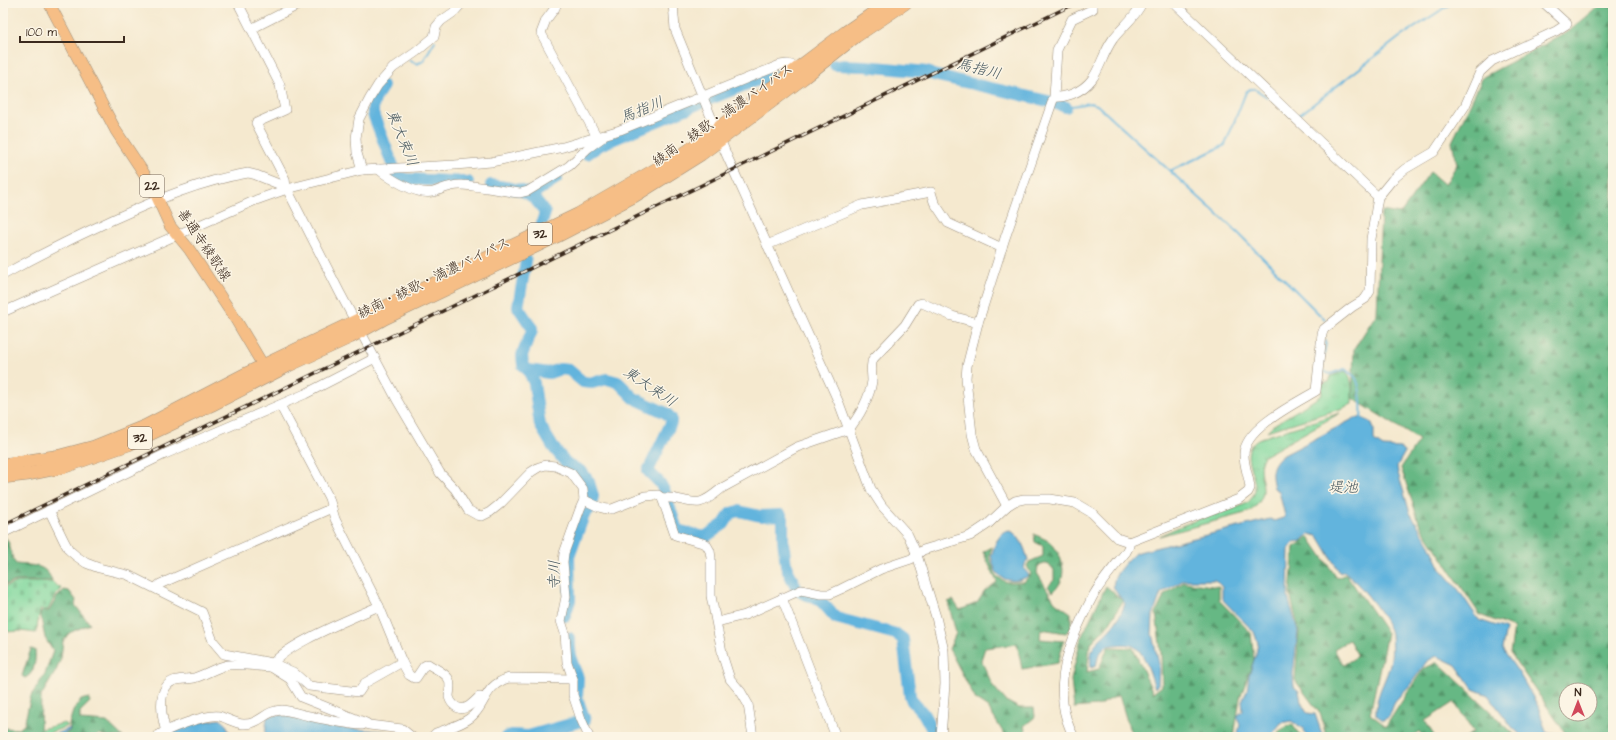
<svg xmlns="http://www.w3.org/2000/svg" width="1616" height="740" font-family="'Architects Daughter','Klee One',sans-serif">
<style>
.grass{fill:url(#grass-tufts);stroke:#5c805d}
.forest{fill:url(#forest-firs);stroke:#507151;fill-rule:evenodd}
.cemetery{fill:url(#cemetery-stones);stroke:#5c805d}
.water{fill:#62b4dd;stroke:#4e6f7e}
.lines{fill:none;stroke-linecap:round;stroke-linejoin:round}
.stream{stroke:#62b4dd;stroke-width:2}
.river{stroke:#62b4dd;stroke-width:12}
.minor-casing{stroke:#988a76;stroke-width:10}
.major-casing{stroke:#988a76;stroke-width:12}
.highway-casing{stroke:#988a76;stroke-width:14}
.minor{stroke:#fff;stroke-width:9}
.major{stroke:#f6be86;stroke-width:11}
.highway{stroke:#f6be86;stroke-width:13}
.rail-casing{stroke:#3b2a1e;stroke-width:3.5}
.rail{stroke:#fcf5e5;stroke-width:2;stroke-dasharray:6;stroke-linecap:butt}
.labels{text-anchor:middle;dominant-baseline:central;stroke-width:3;stroke-linejoin:round;paint-order:stroke}
.shield{fill:#fcf5e5;stroke:#75675a;stroke-width:1}
.shield-label{font-size:13px;font-weight:bold;fill:#3b2a1e}
.street-label{font-size:14px;fill:#3b2a1e;stroke:#fcf5e5}
.water-label{font-size:15px;font-style:italic;fill:#495a61;stroke:#fcf5e5}
</style>
<defs>
<pattern id="grass-tufts" width="24" height="20" patternUnits="userSpaceOnUse"><rect width="24" height="20" fill="#7ed79c"/><path d="M3 7l-1-3M5 7V3M7 7l1-3M15 17l-1-3M17 17v-4M19 17l1-3" fill="none" stroke="#6eb986"/></pattern>
<pattern id="forest-firs" width="22" height="20" patternUnits="userSpaceOnUse"><rect width="22" height="20" fill="#66b884"/><path d="M5 1l3.5 6h-7zM16 11l3.5 6h-7z" fill="#55966b"/></pattern>
<pattern id="cemetery-stones" width="16" height="16" patternUnits="userSpaceOnUse"><rect width="16" height="16" fill="#7ed79c"/><path d="M2 7V4a2 2 0 0 1 4 0v3zM10 15v-3a2 2 0 0 1 4 0v3z" fill="#6eb986"/></pattern>
</defs>
<rect width="100%" height="100%" fill="#fcf5e5"/>
<filter id="ink" filterUnits="userSpaceOnUse"><feTurbulence type="fractalNoise" baseFrequency=".025" numOctaves="2"/><feDisplacementMap in="SourceGraphic" scale="8" xChannelSelector="R" yChannelSelector="G"/><feConvolveMatrix kernelMatrix="1 2 1 2 8 2 1 2 1" color-interpolation-filters="sRGB"/></filter>
<filter id="wash" filterUnits="userSpaceOnUse"><feTurbulence type="fractalNoise" baseFrequency=".012" numOctaves="4" result="noise"/><feDisplacementMap in="SourceGraphic" scale="16" xChannelSelector="R" yChannelSelector="G"/><feGaussianBlur stdDeviation="0.9" result="paint"/><feColorMatrix in="noise" values="0 0 0 0 0 0 0 0 0 0 0 0 0 0 0 0 0 1.4 0 .05"/><feComposite in="paint" operator="in"/></filter>
<g filter="url(#wash)">
<rect width="100%" height="100%" fill="#f5e9cf"/>
<g class="grass">
<path d="M1345,371C1354,379 1352,393 1352,404L1340,409L1267,431L1272,426L1322,395L1321,384L1329,382L1331,376Z"/>
<path d="M1340,413L1264,456C1251,476 1278,491 1249,512L1159,536C1178,527 1195,520 1214,514C1223,511 1239,508 1247,503C1249,502 1252,498 1253,496C1263,480 1234,454 1258,439Z"/>
<polygon points="65,723 68,726 40,736 41,729"/>
</g>
<g class="forest">
<path d="M1603,3H1613V737H1566L1564,731L1510,653L1514,628L1480,615L1420,525L1401,468L1419,440L1352,398L1354,349L1377,313L1381,211L1400,214L1430,172L1445,185L1457,164L1452,142L1483,77L1568,32ZM1566,690H1590V714H1566Z"/>
<path d="M1034,534C1039,537 1047,539 1051,543C1064,557 1069,580 1052,592L1048,586L1054,580V570L1048,563L1038,566L1037,573L1055,602L1071,613V628L1066,633L1041,629L1040,639L1064,641L1058,663L1022,669L1017,644L985,648L981,660L993,686L1006,701L1019,708H1034L1035,717L1024,726L1027,737H1006L988,708L976,700L949,649L956,633L948,602L953,600L960,610L977,603L985,591L997,582L983,552L992,547L989,556L996,576L1006,582H1024L1031,574L1027,566L1029,562L1043,556V546L1035,542Z"/>
<path d="M1309,537L1337,578L1346,574L1387,633L1370,714L1386,726L1423,669L1438,662L1517,737H1466L1474,732L1454,702L1425,721L1435,737H1423L1419,731L1413,737H1326L1321,715L1295,680L1299,631L1290,594L1294,547ZM1349,640L1358,656L1343,665L1334,649Z"/>
<path d="M3,538H6C12,547 10,557 16,564C32,566 46,563 52,581H16L3,586Z"/>
<polygon points="1184,582 1219,587 1219,600 1251,633 1254,660 1240,698 1234,737 1134,737 1129,728 1119,695 1097,706 1074,708 1071,680 1081,638 1106,586 1123,601 1109,624 1090,644 1087,672 1099,669 1108,647 1133,648 1153,693 1162,686 1161,652 1156,613 1165,594"/>
<polygon points="64,590 69,591 76,600 75,605 90,624 69,633 63,641 61,658 56,671 41,696 40,737 20,737 16,735 11,737 3,737 3,728 19,729 24,725 31,696 45,674 53,651 45,638 40,613 43,611 49,611 57,597"/>
<path d="M31,649L35,650C36,659 35,674 25,678L22,676Z"/>
<polygon points="88,698 90,702 80,712 80,720 107,722 123,737 104,737 100,734 96,737 62,737 70,731 69,724 73,711 81,700"/>
<polygon points="1292,724 1301,737 1276,737 1279,731"/>
</g>
<polygon class="cemetery" points="17,582 52,582 62,589 56,594 48,610 40,610 36,633 21,631 3,632 3,588"/>
<g class="water">
<path d="M1355,418H1362L1371,422L1374,429V441L1383,447L1400,448L1405,452L1397,466L1398,473L1410,513L1430,545L1442,571L1458,589L1479,620L1506,629L1502,649L1519,673L1538,706L1546,732L1551,734L1556,733L1559,737H1523L1512,727L1488,695L1473,689L1456,665L1437,656L1427,661L1410,685L1395,701L1389,717L1383,720L1376,715C1375,696 1384,685 1389,668C1392,659 1392,645 1391,635C1387,615 1359,584 1344,571L1340,573L1318,536L1309,534L1302,541L1294,542L1289,549L1288,597L1298,631L1293,674L1294,687L1299,691L1301,702L1307,713L1315,714L1323,737H1307L1303,728L1291,721L1281,723L1270,737H1237L1240,725L1237,716L1243,711L1242,701L1247,691L1249,675L1256,654L1258,643L1254,632L1222,599V587L1215,580H1184L1161,593L1153,615L1152,634L1159,664L1158,684L1155,688C1151,677 1145,651 1133,646C1126,643 1115,645 1107,646L1099,654L1096,666L1091,668C1089,643 1098,643 1113,626C1118,620 1122,611 1125,604C1123,600 1115,592 1114,588C1110,577 1128,560 1135,553L1270,519L1274,521L1283,518L1285,516L1279,491L1274,488C1271,475 1270,467 1280,457Z"/>
<path d="M1011,531C1021,537 1025,549 1028,560L1025,564L1024,569L1029,575C1021,582 1006,583 998,574C994,570 993,561 991,556L996,542L1003,532Z"/>
<polygon points="275,715 283,715 305,720 305,722 309,723 309,721 335,727 391,732 406,737 265,737 267,717"/>
<polygon points="220,719 226,724 231,737 165,737 167,734 191,724"/>
<polygon points="70,728 70,730 59,737 48,737"/>
</g>
<g class="lines">
<g class="stream">
<polyline points="409,60 417,64 423,61 435,41"/>
<polyline points="1066,107 1090,103 1097,105 1236,231 1325,320"/>
<polyline points="1298,115 1302,113 1400,37 1452,3"/>
<polyline points="1170,171 1225,145 1246,92 1250,89 1255,89 1267,97"/>
<polyline points="1324,357 1326,341"/>
<path d="M1322,371L1330,374L1345,369C1348,372 1352,374 1355,377C1361,385 1362,410 1361,420"/>
</g>
<g class="river">
<polyline points="835,65 865,66 927,72 933,75 1048,101 1066,107"/>
<path d="M383,86C376,96 372,103 373,114L397,176L406,179L468,182"/>
<polyline points="587,154 600,145 681,111 752,82 776,76"/>
<path d="M491,185C516,188 532,189 545,213L542,222"/>
<polyline points="531,195 557,178"/>
<polyline points="526,261 518,307 532,328 532,331 522,355 523,365 528,370 549,373 560,369 569,370 583,382 592,383 607,379 618,382 634,398 666,413 671,418 671,423 648,471 660,483 665,492 677,530 705,537 724,524 731,513 739,511 760,516 781,515 783,519 783,539 786,566 796,588 802,593 819,599 836,618 896,634 903,639 910,696 912,701 923,713 936,737"/>
<polyline points="528,370 534,383 540,425 553,447 566,463 582,472 589,482 593,496 591,507 584,515 569,556 570,600 565,616"/>
<polyline points="506,737 512,735 528,736 585,720 577,698 578,678 571,659 569,638"/>
</g>
</g>
</g>
<g filter="url(#ink)">
<g class="lines">
<g class="minor-casing">
<g id="minor">
<polyline points="238,3 280,85 285,110 256,123 285,179 286,187 340,293 397,400 440,473 455,489 468,510 477,515 482,516 490,512 500,504 531,472 539,467 546,465 555,466 571,473 583,489 584,500 580,509 564,553 563,562 566,597 561,621 565,633 567,662 573,679 573,695 581,719 589,737"/>
<polyline points="557,3 555,8 546,20 541,33 597,137"/>
<polyline points="673,3 675,29 727,156 839,403 871,489 882,506 908,535 917,555 936,617 944,651 945,684 941,737"/>
<polyline points="1174,3 1378,197"/>
<polyline points="251,29 302,3"/>
<path d="M1054,97C1061,98 1066,96 1072,94C1100,83 1098,60 1113,39C1123,26 1135,18 1142,3"/>
<path d="M378,169C389,178 417,196 433,192C443,189 451,184 462,185C482,186 501,191 520,193L528,191L569,166L588,148L602,138"/>
<polyline points="362,170 357,153 356,138 359,119 370,98 378,85 393,68 416,52 434,37 436,27 441,21 454,12 462,3"/>
<polyline points="767,245 862,205 931,192 934,202 948,223 1002,248"/>
<path d="M3,275C39,255 75,237 112,220C156,200 200,181 248,173L256,175L286,187"/>
<polyline points="3,312 256,200 287,189 362,170 455,165 491,162 563,147 620,130 780,65 787,64 800,67"/>
<path d="M280,405L329,498L335,519L379,606C358,616 278,647 271,667L290,679L301,697L366,723L369,725L402,729L412,737"/>
<path d="M662,498C675,496 689,504 700,502C708,500 716,493 722,488L797,447L849,429C859,417 870,397 872,381C872,373 870,366 873,359L905,325L918,304L922,303L952,316L978,323"/>
<path d="M584,500C594,504 601,510 612,509L645,496L658,495L662,498L675,535L706,544L710,551L711,558V596L723,657L730,679L741,692L748,704L753,737"/>
<polyline points="1007,506 976,449 972,434 966,378 967,366 978,323 1005,238 1054,97 1057,50 1072,19 1093,9 1093,3"/>
<polyline points="49,510 64,541 69,550 76,556 86,563 99,568 128,575 202,612 213,641 224,654 272,663 293,672 309,686 359,692 365,683 402,662 379,606"/>
<polyline points="3,533 165,454 305,394 375,358"/>
<polyline points="156,588 160,584 332,508"/>
<polyline points="782,598 836,737"/>
<path d="M717,622L745,615L801,590L821,594H830L841,589L881,569L911,559L923,550L970,536L988,524L1007,506L1015,501L1024,499H1050L1075,503L1092,513L1117,538L1129,542L1239,499L1248,492L1250,488C1249,477 1244,466 1244,455C1243,429 1296,403 1316,391L1322,334L1324,329L1352,307L1365,299L1370,291L1371,239L1378,197L1392,180L1405,169L1434,152L1465,106L1480,72L1492,61L1556,31L1567,24L1544,3"/>
<path d="M402,662L409,675L414,678H416L424,666L428,664C434,668 444,672 448,678C452,684 449,691 449,697C450,700 451,703 454,705C463,714 472,704 479,697L484,698"/>
<path d="M166,732C162,718 158,699 166,687C172,677 184,680 194,678C205,675 216,667 228,665C242,664 257,666 271,667"/>
<path d="M156,737C166,729 206,714 219,716C227,718 234,723 243,724C260,725 265,710 282,710C291,711 300,714 309,716C327,720 345,724 363,725"/>
<path d="M432,737L436,733C446,729 461,725 470,718C487,706 482,686 509,678L573,679"/>
<path d="M1074,737C1048,690 1070,639 1093,596C1102,580 1115,566 1126,552L1129,546V542"/>
</g>
</g>
<g class="major-casing">
<polyline id="major" points="49,3 116,131 151,184 170,226 189,249 236,320 267,372"/>
</g>
<g class="highway-casing">
<g id="highway">
<polyline points="3,465 60,456 94,447 146,426 248,373 579,214 688,151 846,32 888,3"/>
<polyline points="3,477 29,474 63,467 129,444 211,405 289,365 350,337 383,319 557,236 634,196 701,154 803,78 856,36 905,3"/>
</g>
</g>
<use href="#minor" class="minor"/>
<use href="#major" class="major"/>
<use href="#highway" class="highway"/>
<g class="rail-casing">
<polyline id="rail" points="3,525 1076,3"/>
</g>
<use href="#rail" class="rail"/>
</g>
</g>
<g class="labels">
<g class="shield">
<rect x="140" y="175" width="24" height="22" rx="3"/>
<rect x="528" y="223" width="24" height="22" rx="3"/>
<rect x="128" y="427" width="24" height="22" rx="3"/>
</g>
<g class="shield-label">
<text x="152" y="186">22</text>
<text x="540" y="234">32</text>
<text x="140" y="438">32</text>
</g>
<g class="street-label">
<text transform="translate(723 115) rotate(-35)">綾南・綾歌・満濃バイパス</text>
<text transform="translate(204 245) rotate(56)">善通寺綾歌線</text>
<text transform="translate(434 278) rotate(-26)">綾南・綾歌・満濃バイパス</text>
</g>
<g class="water-label">
<text transform="translate(979 69) rotate(14)">馬指川</text>
<text transform="translate(642 110) rotate(-22)">馬指川</text>
<text transform="translate(402 138) rotate(68)">東大束川</text>
<text transform="translate(650 387) rotate(34)">東大束川</text>
<text x="1343" y="487">堤池</text>
<text transform="translate(554 575) rotate(-90)">寺川</text>
</g>
</g>
<rect width="1616" height="740" fill="none" stroke="#fcf5e5" stroke-width="16"/>
<g transform="translate(1578 702)"><circle r="19" fill="#fcf5e5" stroke="#afa495"/>
<path d="M0-3L7 15L0 10L-7 15Z" fill="#d1495b"/>
<text y="-6" font-size="11" font-weight="bold" text-anchor="middle" fill="#3b2a1e">N</text>
</g>
<path d="M20 36v6h104v-6" fill="none" stroke="#3b2a1e" stroke-width="2"/>
<text x="26" y="36" font-size="12" fill="#3b2a1e" stroke="#fcf5e5" stroke-width="3" paint-order="stroke">100 m</text>
</svg>
